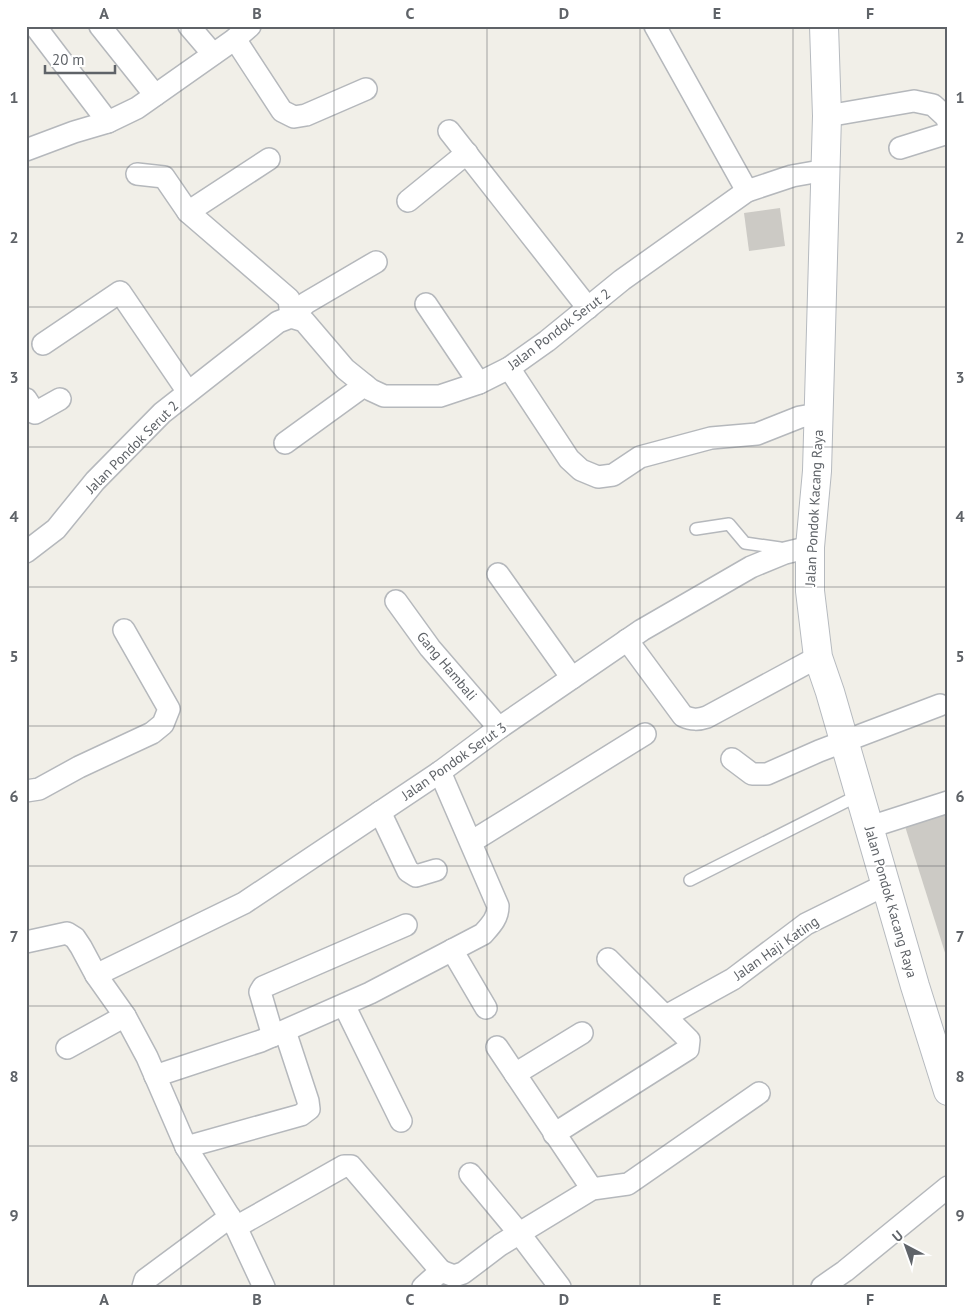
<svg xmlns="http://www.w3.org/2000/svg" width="974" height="1313" font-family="'PT Sans',sans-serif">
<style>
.building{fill:#cccac5}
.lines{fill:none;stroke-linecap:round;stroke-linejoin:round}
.service-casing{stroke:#b5b8bc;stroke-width:14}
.minor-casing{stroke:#b5b8bc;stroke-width:24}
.secondary-casing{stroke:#b6babf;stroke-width:30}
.service{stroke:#fff;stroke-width:11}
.minor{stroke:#fff;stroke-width:21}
.secondary{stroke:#fff;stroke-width:28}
.grid{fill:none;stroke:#5f6368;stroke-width:1;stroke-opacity:0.55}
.labels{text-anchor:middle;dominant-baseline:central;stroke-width:4;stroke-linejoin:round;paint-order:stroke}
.street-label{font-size:14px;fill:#5f6368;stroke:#fff}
.neatline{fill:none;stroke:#5f6368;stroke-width:2}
.grid-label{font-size:16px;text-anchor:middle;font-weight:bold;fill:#5f6368}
</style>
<rect width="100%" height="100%" fill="#f1efe8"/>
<g class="building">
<polygon points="780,208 785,246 749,251 744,213"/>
<polygon points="948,806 948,959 947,959 903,820"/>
</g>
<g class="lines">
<g class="service-casing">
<g id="service">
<polyline points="696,529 729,524 745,543 780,548 784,552"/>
<polyline points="690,880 859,795"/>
</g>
</g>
<g class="minor-casing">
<g id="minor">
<polyline points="35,26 108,122"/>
<polyline points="100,26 155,95"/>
<polyline points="189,26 213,54"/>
<polyline points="655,26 747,191"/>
<polyline points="235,39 282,111 294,117 306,115 366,89"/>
<polyline points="827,116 914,101 933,105 946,117 948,122"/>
<polyline points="449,131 588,308"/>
<polyline points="900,148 948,133"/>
<polyline points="26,150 74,132 108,122 137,108 235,39 250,26"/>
<polyline points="137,174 164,177 188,212 289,299 291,317"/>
<polyline points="408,201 467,153"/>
<polyline points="188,212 269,159"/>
<polyline points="426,304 479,383"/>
<polyline points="291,317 306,303 376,262"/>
<polyline points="43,344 120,292 188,392"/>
<polyline points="509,368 569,459 581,470 598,477 613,475 640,457 711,438 757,434 800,417 818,414"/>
<polyline points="26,399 35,413 60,399"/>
<polyline points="285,443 365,385"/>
<polyline points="26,552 56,529 95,481 162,413 278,322 291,317 304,321 345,369 371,390 384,396 440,396 479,383 509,368 547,341 622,280 747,191 792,176 826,170"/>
<polyline points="498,574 572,678"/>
<polyline points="396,601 430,648 499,728"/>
<path d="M627,640L683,716C692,720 698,720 707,717L818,657"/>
<polyline points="732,759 752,774 767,774 819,751 940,705"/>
<polyline points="26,791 39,789 79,767 152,733 163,724 169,709 124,630"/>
<polyline points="380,812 408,871 416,876 436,870"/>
<polyline points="870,827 948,802"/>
<polyline points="471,842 645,734"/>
<polyline points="26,942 67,933 75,938 81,947 96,975 125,1016 147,1057 186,1147 236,1227 264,1287"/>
<polyline points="452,950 486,1008"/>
<polyline points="96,975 244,903 440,772 499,728 642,630 751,567 785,553 810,547"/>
<polyline points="344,1005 401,1121"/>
<polyline points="666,1016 733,979 806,924 887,884"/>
<polyline points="273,1036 260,992 263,987 406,925"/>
<polyline points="497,1047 592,1189"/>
<polyline points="67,1048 125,1016"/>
<polyline points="515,1074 582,1033"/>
<path d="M155,1076L261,1041L370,993L483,934C491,925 498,918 498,906L440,772"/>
<polyline points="554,1134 688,1049 689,1040 608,959"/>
<polyline points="186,1147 301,1115 309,1109 308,1101 285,1031"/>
<polyline points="470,1174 519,1233 560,1287"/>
<polyline points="236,1227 344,1166 351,1166 441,1271"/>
<polyline points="143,1287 145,1280 230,1217"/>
<polyline points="423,1287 441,1271 454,1276 463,1273 500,1245 592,1189 628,1184 759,1093"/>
<polyline points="822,1287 845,1271 948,1187"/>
</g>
</g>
<g class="secondary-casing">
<polyline id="secondary" points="824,26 827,116 817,471 810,547 810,591 818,657 830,692 915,986 948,1091"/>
</g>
<use href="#service" class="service"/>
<use href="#minor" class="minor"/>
<use href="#secondary" class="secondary"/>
</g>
<path class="grid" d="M181,26V1287M334,26V1287M487,26V1287M640,26V1287M793,26V1287M26,167H948M26,307H948M26,447H948M26,587H948M26,726H948M26,866H948M26,1006H948M26,1146H948"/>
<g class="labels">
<g class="street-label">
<text transform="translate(559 329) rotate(-37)">Jalan Pondok Serut 2</text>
<text transform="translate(132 447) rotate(-45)">Jalan Pondok Serut 2</text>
<text transform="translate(814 508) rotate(-87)">Jalan Pondok Kacang Raya</text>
<text transform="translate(447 666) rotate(50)">Gang Hambali</text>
<text transform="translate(454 761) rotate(-35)">Jalan Pondok Serut 3</text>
<text transform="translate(891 902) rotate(74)">Jalan Pondok Kacang Raya</text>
<text transform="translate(776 948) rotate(-35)">Jalan Haji Kating</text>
</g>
</g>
<rect width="974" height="1313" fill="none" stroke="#ffffff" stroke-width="55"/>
<g transform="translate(906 1246) rotate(319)" stroke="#ffffff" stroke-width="4" paint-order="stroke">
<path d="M0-4L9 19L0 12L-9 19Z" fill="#5f6368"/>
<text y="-8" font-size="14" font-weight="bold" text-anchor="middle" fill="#5f6368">U</text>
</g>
<path d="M45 65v8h70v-8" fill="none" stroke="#5f6368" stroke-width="2.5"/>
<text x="52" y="65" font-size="15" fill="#5f6368" stroke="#ffffff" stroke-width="4" paint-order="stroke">20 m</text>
<rect x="28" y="28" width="918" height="1258" class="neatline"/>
<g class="grid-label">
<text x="104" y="19">A</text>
<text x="257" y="19">B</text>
<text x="410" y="19">C</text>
<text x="564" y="19">D</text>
<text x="717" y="19">E</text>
<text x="870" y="19">F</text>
<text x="14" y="103">1</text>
<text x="960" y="103">1</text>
<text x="14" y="243">2</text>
<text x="960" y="243">2</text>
<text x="14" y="383">3</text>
<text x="960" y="383">3</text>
<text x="14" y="522">4</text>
<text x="960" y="522">4</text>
<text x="14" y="662">5</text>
<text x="960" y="662">5</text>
<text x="14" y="802">6</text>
<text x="960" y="802">6</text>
<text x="14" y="942">7</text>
<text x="960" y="942">7</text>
<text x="14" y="1082">8</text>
<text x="960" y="1082">8</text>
<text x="14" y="1221">9</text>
<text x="960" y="1221">9</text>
<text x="104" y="1305">A</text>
<text x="257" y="1305">B</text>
<text x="410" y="1305">C</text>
<text x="564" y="1305">D</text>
<text x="717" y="1305">E</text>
<text x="870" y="1305">F</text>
</g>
</svg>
